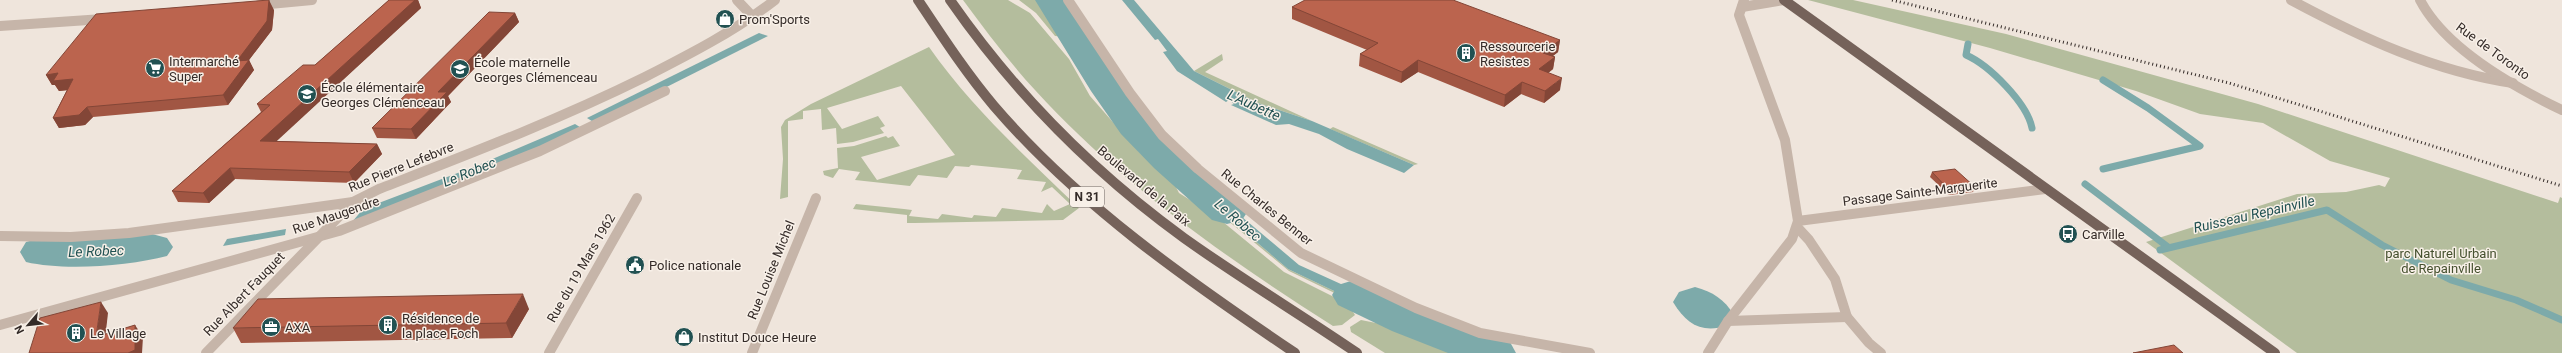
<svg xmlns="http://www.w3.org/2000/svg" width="2562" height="353" font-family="Roboto,sans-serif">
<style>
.green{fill:#b4bd9d}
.water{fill:#7daaaa}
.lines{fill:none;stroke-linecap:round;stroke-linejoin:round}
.stream{stroke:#7daaaa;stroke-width:7}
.river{fill:#7daaaa;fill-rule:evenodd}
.minor{stroke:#c6b5a9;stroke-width:10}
.major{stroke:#75625a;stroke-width:10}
.rail{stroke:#342b28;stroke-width:3;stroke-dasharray:1 3;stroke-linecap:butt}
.wall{fill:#a15643}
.shaded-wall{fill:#834637}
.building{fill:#bb644e;stroke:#834637}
.labels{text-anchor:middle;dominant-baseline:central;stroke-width:3;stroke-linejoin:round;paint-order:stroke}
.shield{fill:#f8f0e8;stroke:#6f6662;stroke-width:1}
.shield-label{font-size:12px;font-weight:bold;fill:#342b28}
.poi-label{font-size:13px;fill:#342b28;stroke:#f8f0e8;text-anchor:start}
.street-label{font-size:13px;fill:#342b28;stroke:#f8f0e8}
.park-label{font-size:13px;fill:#45502e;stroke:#f8f0e8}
.water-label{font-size:14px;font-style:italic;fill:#215152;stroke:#f8f0e8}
</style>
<rect width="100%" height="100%" fill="#efe5dc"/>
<g class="green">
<path d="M963,0H1008L1030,13L1069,59L1090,96L1140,153L1172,179L1179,193L1217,217L1284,272L1348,304L1355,315L1342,325L1333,326C1226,258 1121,184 1035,90C1009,62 986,31 963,0Z"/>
<polygon points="1019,0 1048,0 1069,37 1055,36 1036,13"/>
<polygon points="1808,0 1853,0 2006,34 2258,104 2558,203 2560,197 2562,198 2562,353 2297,353 2146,242 2297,194 2346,192 2379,185 2385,187 2390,178 2330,161 2263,123 2200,114 2136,91 1990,48"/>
<path d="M929,47C971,107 1026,157 1079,208L1063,220L915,223H907V215L853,209L856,204L904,209L912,210L909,216L938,219L942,214L972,218L974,215L996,217L1002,208L1042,213L1047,204L1054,211L1070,204L1052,187L1041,192L1046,182L1017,179L1022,170L971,165L969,167L955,166L947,178L918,175L910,186L855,180L860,172L839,169L833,178L824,175L823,171L838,168L837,148L854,146L886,136L888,138L893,136L900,146L861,157L877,180L955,155L901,86L827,108L842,129L878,116L885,126L880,128L884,133L853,142L837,144L836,128L822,130L821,109L803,111V119L788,121V197L780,199L783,159L781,127L785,120L811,104Z"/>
<polygon points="1078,53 1107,95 1097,95 1087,84 1074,56"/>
<polygon points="1222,54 1223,60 1205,72 1312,121 1258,103 1194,71"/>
<path d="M1123,118L1144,143L1177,174C1162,176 1128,133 1118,121Z"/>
<polygon points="1333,127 1418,164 1414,165 1330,129"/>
<polygon points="1180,177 1288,269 1399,322 1388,322 1376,318 1349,300 1289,271 1221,215 1183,190 1179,185"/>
<polygon points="1361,320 1381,324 1451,353 1385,353 1351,332 1350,327"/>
<polygon points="1404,325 1477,353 1463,353 1406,329"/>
</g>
<g class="water">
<polygon points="1048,0 1056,0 1088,48 1077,51"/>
<polygon points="1122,0 1134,0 1194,71 1258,103 1312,121 1414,165 1404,173 1347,149 1319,134 1289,124 1276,125 1231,105 1234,104 1229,100 1226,102 1177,71 1163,52 1167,51 1158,39 1155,40"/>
<polygon points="759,33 768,36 595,123 587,118"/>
<polygon points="1090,50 1117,91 1107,95 1078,53"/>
<polygon points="1134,115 1149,135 1189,170 1177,174 1144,143 1123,118"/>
<polygon points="575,124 583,129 352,222 363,209 476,166"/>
<polygon points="1191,174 1299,265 1407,314 1399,322 1288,269 1180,177"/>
<polygon points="286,229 285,235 223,246 227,239"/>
<polygon points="155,243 150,252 85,258 53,258 64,247 109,247"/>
<polygon points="1412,316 1485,340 1482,344 1496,353 1477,353 1404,325"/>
</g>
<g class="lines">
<g class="stream">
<path d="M1968,44L1966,55C1989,65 2027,103 2032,128"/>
<polyline points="2103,80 2148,108 2200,146 2103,169"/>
<polyline points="2085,184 2168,247"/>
<polyline points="2160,250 2327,210 2382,245 2451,280 2516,300 2562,320"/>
</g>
<g class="river">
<path d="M1035,0H1069C1095,40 1118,82 1149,119C1176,150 1210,175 1242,202L1248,211L1242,220L1227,224L1212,220L1154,168L1121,134L1091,91Z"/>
<path d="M152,234L167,238L173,247L167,256C129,266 64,271 26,262L20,252L26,242L41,238H105Z"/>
<polygon points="1354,280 1510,342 1516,353 1448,353 1392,331 1338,305 1332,295 1338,285"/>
<path d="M1695,287C1713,292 1724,299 1734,315L1727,326C1701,333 1687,325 1673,302L1679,292Z"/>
</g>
<g class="minor">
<polyline points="737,0 753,17"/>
<polyline points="1068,0 1130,93 1162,135 1198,169 1301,253 1416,308 1480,333 1590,353"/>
<path d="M2291,0C2362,38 2433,71 2513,83"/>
<path d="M2420,0C2445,48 2514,87 2562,110"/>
<polyline points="259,5 312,0"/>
<polyline points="1742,7 1784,0"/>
<polyline points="0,26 103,19"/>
<polyline points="1798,221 2045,189"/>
<polyline points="1797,227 1809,240 1835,279 1847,317 1869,343 1881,353"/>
<path d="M0,236L71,237L129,233L353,202L379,189C469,154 558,120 645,77C690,54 735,31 775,0"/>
<polyline points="1728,321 1847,317"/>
<polyline points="0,325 339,231 540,151 665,91"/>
<polyline points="206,353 353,202"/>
<polyline points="549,353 637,198"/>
<polyline points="752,353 816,198"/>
<polyline points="1708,353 1728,321 1792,239 1798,221 1785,140 1739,15 1744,0"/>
</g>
<g class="major">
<path d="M918,0C942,36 966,73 994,106C1079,205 1187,280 1295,353"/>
<path d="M950,0C1014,92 1093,172 1184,238C1240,278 1300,314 1357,353"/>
<polyline points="1784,0 2275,353"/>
</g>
<polyline class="rail" points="1892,0 2229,83 2562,186"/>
</g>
<g class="wall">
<polygon points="389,0 418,0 421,8 276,141 377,144 382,154 354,183 235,179 209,203 178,202 172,191 261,112 257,104 315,65"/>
<polygon points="1292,7 1560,40 1558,52 1553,56 1555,57 1553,69 1548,73 1560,90 1544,103 1521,94 1504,107 1418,72 1401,83 1359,66 1360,54 1367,50 1292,19"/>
<polygon points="274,10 272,30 249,60 254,70 228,105 93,117 85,125 59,128 53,118 67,90 59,91 55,85 52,85 46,75"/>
<polygon points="515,13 519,22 448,96 451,102 416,139 377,138 372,128"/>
<polygon points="1932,172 1975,187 1973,192 1949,195 1930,177"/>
<polygon points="529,309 512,338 241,343 233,328"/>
</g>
<g class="shaded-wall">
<polygon points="269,0 274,10 272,30 249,60 254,70 228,105 223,95 237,61"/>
<polygon points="415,0 418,0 421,8 266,151 260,141"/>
<polygon points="515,13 519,22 448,96 451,102 416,139 411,129 438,92"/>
<polygon points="1560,40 1558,52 1542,64 1543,53"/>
<polygon points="1555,57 1553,69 1538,81 1539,69"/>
<polygon points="1418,60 1418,72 1401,83 1402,72"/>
<polygon points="58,73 73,79 79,89 59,91 55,85 52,85 46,75"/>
<polygon points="1562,78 1560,90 1544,103 1545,91"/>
<polygon points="1522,82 1521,94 1504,107 1505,95"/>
<polygon points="87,107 93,117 85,125 59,128 53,118"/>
<polygon points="377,144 382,154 354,183 349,172"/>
<polygon points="230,168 235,179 209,203 203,193"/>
<polygon points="523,294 529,309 512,338 506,323"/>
<polygon points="101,302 108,313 104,348 96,337"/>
<polygon points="135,325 143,337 142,353 128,353"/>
</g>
<g class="building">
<polygon points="269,0 267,21 237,61 249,60 223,95 87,107 79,115 53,118 73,79 53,81 58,73 46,75 96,14"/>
<polygon points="389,0 415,0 260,141 377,144 349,172 230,168 203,193 172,191 270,105 257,104 303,65 315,65"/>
<polygon points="1305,0 1453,0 1560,40 1543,53 1555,57 1539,69 1562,78 1545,91 1522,82 1505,95 1418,60 1402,72 1360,54 1378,43 1292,7"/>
<polygon points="489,12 515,13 438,92 447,92 411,129 372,128"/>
<polygon points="1955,169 1975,187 1950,191 1932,172"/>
<polygon points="523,294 506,323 233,328 258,299"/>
<polygon points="101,302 96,337 135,325 135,350 128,353 29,353 40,318"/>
<polygon points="2174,345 2183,353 2133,353"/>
</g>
<defs>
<g id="shop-disc" transform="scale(1)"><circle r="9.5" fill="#215152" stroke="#f8f0e8"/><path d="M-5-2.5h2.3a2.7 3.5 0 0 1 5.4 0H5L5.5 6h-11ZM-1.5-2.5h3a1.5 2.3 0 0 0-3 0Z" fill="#fff"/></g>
<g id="building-disc" transform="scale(1)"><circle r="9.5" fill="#215152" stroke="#f8f0e8"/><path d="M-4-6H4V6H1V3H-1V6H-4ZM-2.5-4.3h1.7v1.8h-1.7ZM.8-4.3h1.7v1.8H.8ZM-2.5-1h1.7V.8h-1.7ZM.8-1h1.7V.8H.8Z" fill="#fff"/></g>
<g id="supermarket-disc" transform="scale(1)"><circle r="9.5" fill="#215152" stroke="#f8f0e8"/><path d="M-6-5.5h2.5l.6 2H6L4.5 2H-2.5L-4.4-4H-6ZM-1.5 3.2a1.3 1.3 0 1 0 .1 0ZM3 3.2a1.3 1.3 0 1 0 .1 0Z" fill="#fff"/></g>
<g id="school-disc" transform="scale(1)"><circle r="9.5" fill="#215152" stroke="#f8f0e8"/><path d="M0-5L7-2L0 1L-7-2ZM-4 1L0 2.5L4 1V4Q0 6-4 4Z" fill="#fff"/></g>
<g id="bus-disc" transform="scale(1)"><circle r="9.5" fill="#215152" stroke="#f8f0e8"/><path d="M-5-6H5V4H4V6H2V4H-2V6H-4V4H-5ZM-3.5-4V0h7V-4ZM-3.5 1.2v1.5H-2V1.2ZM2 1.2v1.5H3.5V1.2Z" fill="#fff"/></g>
<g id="civic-disc" transform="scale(1)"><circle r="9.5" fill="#215152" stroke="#f8f0e8"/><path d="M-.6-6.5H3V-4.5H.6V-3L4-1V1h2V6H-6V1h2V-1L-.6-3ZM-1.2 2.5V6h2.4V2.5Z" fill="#fff"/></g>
<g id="office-disc" transform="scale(1)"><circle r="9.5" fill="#215152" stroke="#f8f0e8"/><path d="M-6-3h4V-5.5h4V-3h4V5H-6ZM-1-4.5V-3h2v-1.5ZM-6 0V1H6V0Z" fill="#fff"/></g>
</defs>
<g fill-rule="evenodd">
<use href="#shop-disc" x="725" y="19"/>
<use href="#building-disc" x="1466" y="53"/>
<use href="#supermarket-disc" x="155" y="68"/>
<use href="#school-disc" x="460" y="69"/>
<use href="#school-disc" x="307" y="94"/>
<use href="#bus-disc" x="2068" y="234"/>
<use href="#civic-disc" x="635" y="265"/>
<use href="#building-disc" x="388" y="325"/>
<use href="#office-disc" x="271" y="327"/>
<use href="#building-disc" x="76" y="333"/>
<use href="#shop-disc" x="684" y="337"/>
</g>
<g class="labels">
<rect class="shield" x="1070" y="187" width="34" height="20" rx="3"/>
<g class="shield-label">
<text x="1087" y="197">N 31</text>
</g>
<g class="poi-label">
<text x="739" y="19">Prom'Sports</text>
<text x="1480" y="46">Ressourcerie<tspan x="1480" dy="15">Resistes</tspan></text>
<text x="169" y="61">Intermarché<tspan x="169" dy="15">Super</tspan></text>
<text x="474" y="62">École maternelle<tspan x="474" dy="15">Georges Clémenceau</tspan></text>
<text x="321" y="87">École élémentaire<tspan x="321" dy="15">Georges Clémenceau</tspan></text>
<text x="2082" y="234">Carville</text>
<text x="649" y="265">Police nationale</text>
<text x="402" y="318">Résidence de<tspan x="402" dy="15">la place Foch</tspan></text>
<text x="285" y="327">AXA</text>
<text x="90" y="333">Le Village</text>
<text x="698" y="337">Institut Douce Heure</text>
</g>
<g class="street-label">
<text transform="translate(2493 51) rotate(36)">Rue de Toronto</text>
<text transform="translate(401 167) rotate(-22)">Rue Pierre Lefebvre</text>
<text transform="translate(1144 186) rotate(40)">Boulevard de la Paix</text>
<text transform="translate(1920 192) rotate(-7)">Passage Sainte-Marguerite</text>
<text transform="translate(1267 207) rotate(39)">Rue Charles Benner</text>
<text transform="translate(336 215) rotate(-19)">Rue Maugendre</text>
<text transform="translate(581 268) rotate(-60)">Rue du 19 Mars 1962</text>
<text transform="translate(771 270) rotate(-68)">Rue Louise Michel</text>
<text transform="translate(244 294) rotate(-46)">Rue Albert Fauquet</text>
</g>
<g class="park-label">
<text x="2441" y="253">parc Naturel Urbain<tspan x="2441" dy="15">de Repainville</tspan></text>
</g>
<g class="water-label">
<text transform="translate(1254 105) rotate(24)">L'Aubette</text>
<text transform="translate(469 172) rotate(-22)">Le Robec</text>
<text transform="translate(2254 214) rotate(-13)">Ruisseau Repainville</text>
<text transform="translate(1238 220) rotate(41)">Le Robec</text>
<text transform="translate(96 251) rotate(-2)">Le Robec</text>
</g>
</g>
<g transform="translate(28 325) rotate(242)" stroke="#f8f0e8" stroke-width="3" paint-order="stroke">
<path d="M0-3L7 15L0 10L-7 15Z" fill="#342b28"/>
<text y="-6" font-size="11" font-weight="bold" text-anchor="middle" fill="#342b28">N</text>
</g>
</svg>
